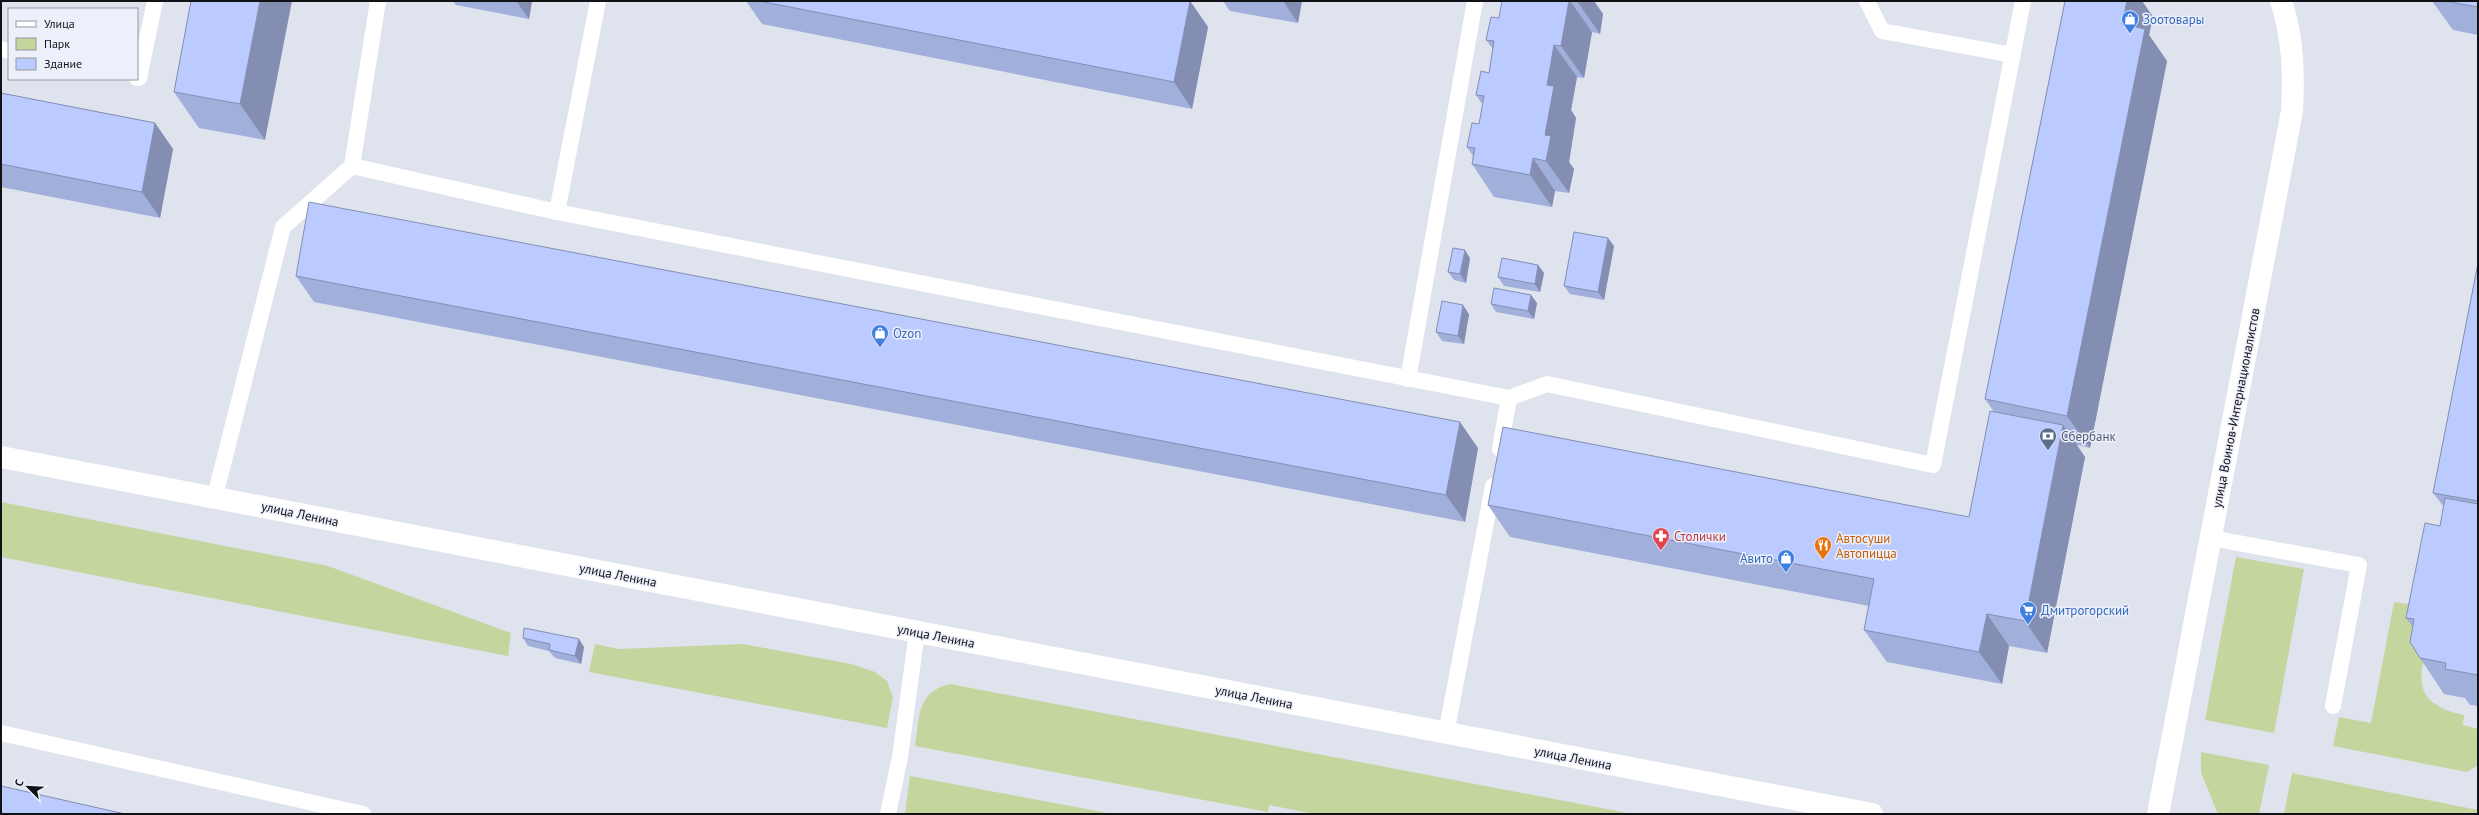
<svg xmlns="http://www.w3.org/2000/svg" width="2479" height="815" font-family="'PT Sans',sans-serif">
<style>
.green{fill:#c4d59e}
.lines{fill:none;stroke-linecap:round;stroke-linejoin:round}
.lane{stroke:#fff;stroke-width:16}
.secondary{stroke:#fff;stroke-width:22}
.wall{fill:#a1afdb}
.shaded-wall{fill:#838eb2}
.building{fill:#bbcbff;stroke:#838eb2}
.labels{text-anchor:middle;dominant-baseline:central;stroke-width:3;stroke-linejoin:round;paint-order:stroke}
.shop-label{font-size:13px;fill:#366cbe;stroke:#edf0fb;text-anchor:start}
.street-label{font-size:13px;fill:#111216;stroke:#edf0fb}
.service-label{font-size:13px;fill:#4e5e75;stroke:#edf0fb;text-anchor:start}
.health-label{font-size:13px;fill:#be3a42;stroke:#edf0fb;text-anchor:start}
.food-label{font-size:13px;fill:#c56008;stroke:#edf0fb;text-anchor:start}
</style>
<rect width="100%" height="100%" fill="#dfe3ee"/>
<g class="green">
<polygon points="1,502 328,566 511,633 508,656 1,557"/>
<polygon points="2236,557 2304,569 2274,733 2205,720"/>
<path d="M2394,602L2413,605L2432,623C2422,670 2404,702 2464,715L2463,725L2478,729V765L2467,772L2333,746L2339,717L2371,723Z"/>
<polygon points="595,644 619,649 743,644 851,664 875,672 887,681 893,697 887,728 589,672"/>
<path d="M950,684L1633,814H1315L1269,805L1268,812L915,746C920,717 916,692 950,684Z"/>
<polygon points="2201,752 2269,765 2259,814 2219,814 2217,812 2201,772"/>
<polygon points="2292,773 2478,810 2478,814 2284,814"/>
<polygon points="910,776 1113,814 905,814"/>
</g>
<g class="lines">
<g class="lane">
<polyline points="1867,1 1882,31 2013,55"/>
<polyline points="1,49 9,51"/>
<polyline points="137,78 139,78 155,1"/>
<polyline points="352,166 378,1"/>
<polyline points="557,212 598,1"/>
<polyline points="1408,379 1475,1"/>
<polyline points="1500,449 1509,398 1547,384 1933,465 2023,1"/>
<polyline points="215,496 283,227 352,166 557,212 1509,398"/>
<polyline points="2211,538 2359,565 2333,706"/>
<polyline points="1,733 363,814"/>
<polyline points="1446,734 1493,486"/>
<polyline points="888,814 900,757 917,632"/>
</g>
<g class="secondary">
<polyline points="1,457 1872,814"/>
<path d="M2158,814L2292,111C2294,73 2293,37 2281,1"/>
</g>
</g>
<g class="wall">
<polygon points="191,1 265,140 199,128 174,92"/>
<polygon points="453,1 532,1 529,19 456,5"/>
<polygon points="746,1 1190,1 1208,27 1192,109 762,24"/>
<polygon points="1223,1 1302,1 1298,23 1230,11"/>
<polygon points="1502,1 1594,1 1603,14 1600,34 1592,32 1584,78 1577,77 1571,110 1576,118 1569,162 1574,169 1569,193 1555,191 1552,207 1494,197 1472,164 1473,156 1467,147 1479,124 1483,105 1476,95 1489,73 1493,49 1486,40 1499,18"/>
<polygon points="2065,1 2142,1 2153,17 2149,35 2167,61 2090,448 2077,445 2085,457 2047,653 2009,646 2002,684 1887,662 1864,630 1869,606 1510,537 1488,505 1969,517 1994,412 1985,399"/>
<polygon points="2432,1 2478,1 2478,35 2453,30"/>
<polygon points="1,93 155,123 173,149 160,218 1,187"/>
<polygon points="1614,246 1604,300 1570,294 1564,286"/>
<polygon points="1470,258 1466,283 1454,280 1448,272"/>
<polygon points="2478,263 2478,706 2470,705 2465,698 2444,694 2420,658 2413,627 2406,618 2440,526 2444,507 2433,493"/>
<polygon points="1538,265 1544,273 1540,292 1504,286 1498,277"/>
<polygon points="296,276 1478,448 1465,522 314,302"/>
<polygon points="1537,303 1534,319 1496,312 1491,304"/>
<polygon points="1469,314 1464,344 1442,341 1436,332"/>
<polygon points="523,638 584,647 581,664 555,658 549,651 528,646"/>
</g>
<g class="shaded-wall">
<polygon points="260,1 292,1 265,140 240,104"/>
<polygon points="516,1 532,1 529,19"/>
<polygon points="1190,1 1208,27 1192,109 1174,82"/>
<polygon points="1283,1 1302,1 1298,23"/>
<polygon points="1569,1 1570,1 1592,32 1584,78 1561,46"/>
<polygon points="1577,1 1594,1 1603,14 1600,34"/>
<polygon points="2127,1 2142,1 2153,17 2149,35 2167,61 2090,448 2067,416 2122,24"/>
<polygon points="1554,45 1577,77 1571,110 1576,118 1569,162 1574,169 1569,193 1546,161 1545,135 1547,85"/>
<polygon points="155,123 173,149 160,218 142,192"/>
<polygon points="1533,158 1555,191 1552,207 1530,175"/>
<polygon points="1608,238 1614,246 1604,300 1598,292"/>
<polygon points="1465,250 1470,258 1466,283 1460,274"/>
<polygon points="1538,265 1544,273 1540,292 1535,284"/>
<polygon points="1531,295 1537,303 1534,319 1528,311"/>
<polygon points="1463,305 1469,314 1464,344 1458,336"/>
<polygon points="1460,422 1478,448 1465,522 1446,495"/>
<polygon points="2063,425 2085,457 2047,653 2025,621"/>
<polygon points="1987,614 2009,646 2002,684 1979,652"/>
<polygon points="579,639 584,647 581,664 575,656"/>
</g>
<g class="building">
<polygon points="191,1 260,1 240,104 174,92"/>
<polygon points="759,1 1190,1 1174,82"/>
<polygon points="1502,1 1569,1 1561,46 1554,45 1547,85 1554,86 1545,135 1551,136 1546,161 1533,158 1530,175 1472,164 1475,148 1467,147 1472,123 1479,124 1484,96 1476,95 1481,71 1489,73 1494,41 1486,40 1491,17 1499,18"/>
<polygon points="2065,1 2127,1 2122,24 2145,29 2067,416 1985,399"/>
<polygon points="2445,1 2478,1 2478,7"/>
<polygon points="1,93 155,123 142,192 1,164"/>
<polygon points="309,202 1460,422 1446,495 296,276"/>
<polygon points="1574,232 1608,238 1598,292 1564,286"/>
<polygon points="1453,248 1465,250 1460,274 1448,272"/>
<polygon points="1502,258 1538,265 1535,284 1498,277"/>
<polygon points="2478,263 2478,501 2433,493"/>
<polygon points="1494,288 1531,295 1528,311 1491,304"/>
<polygon points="1442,301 1463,305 1458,336 1436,332"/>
<polygon points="1990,411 2063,425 2025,621 1987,614 1979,652 1864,630 1874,579 1488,505 1503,427 1969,517"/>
<polygon points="2445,498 2478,504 2478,675 2445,669 2446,663 2420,658 2410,642 2414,619 2406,618 2425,523 2440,526"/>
<polygon points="524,628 579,639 575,656 549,650 550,644 523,638"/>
<polygon points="1,786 125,814 1,814"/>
</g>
<defs>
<g id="shop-pin" transform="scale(0.9)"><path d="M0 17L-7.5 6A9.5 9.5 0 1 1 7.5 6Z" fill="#3f7fe0" stroke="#edf0fb"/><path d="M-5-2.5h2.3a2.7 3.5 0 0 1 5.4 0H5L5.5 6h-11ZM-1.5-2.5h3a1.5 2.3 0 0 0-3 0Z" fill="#fff"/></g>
<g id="bank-pin" transform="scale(0.9)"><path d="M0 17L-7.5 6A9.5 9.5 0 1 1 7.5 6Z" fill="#5c6f8a" stroke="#edf0fb"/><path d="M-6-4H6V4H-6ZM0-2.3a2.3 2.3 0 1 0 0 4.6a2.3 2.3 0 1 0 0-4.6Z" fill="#fff"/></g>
<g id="pharmacy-pin" transform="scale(0.9)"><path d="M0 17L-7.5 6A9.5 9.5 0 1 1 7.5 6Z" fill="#e0444e" stroke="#edf0fb"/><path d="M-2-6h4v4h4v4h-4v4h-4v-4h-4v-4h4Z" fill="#fff"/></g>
<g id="restaurant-pin" transform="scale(0.9)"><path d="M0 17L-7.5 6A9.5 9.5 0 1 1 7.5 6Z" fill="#e8710a" stroke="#edf0fb"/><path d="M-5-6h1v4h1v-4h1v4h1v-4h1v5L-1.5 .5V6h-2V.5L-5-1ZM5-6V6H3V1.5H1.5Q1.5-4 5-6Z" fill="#fff"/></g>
<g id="supermarket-pin" transform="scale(0.9)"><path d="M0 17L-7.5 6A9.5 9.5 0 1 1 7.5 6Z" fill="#3f7fe0" stroke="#edf0fb"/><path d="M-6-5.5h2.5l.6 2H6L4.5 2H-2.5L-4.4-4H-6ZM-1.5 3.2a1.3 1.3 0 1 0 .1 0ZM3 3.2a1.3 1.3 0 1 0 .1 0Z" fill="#fff"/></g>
</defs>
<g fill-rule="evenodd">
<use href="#shop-pin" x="2130" y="19"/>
<use href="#shop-pin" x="880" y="333"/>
<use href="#bank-pin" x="2048" y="436"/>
<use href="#pharmacy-pin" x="1661" y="536"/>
<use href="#restaurant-pin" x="1823" y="545"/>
<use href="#shop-pin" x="1786" y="558"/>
<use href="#supermarket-pin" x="2028" y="610"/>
</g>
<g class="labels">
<g class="shop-label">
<text x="2143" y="19">Зоотовары</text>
<text x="893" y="333">Ozon</text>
<text x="1773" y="558" text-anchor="end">Авито</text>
<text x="2041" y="610">Дмитрогорский</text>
</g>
<g class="street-label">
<text transform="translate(2236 408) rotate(-79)">улица Воинов-Интернационалистов</text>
<text transform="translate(300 514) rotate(12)">улица Ленина</text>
<text transform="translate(618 575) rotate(11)">улица Ленина</text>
<text transform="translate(936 636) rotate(11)">улица Ленина</text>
<text transform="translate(1254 697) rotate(11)">улица Ленина</text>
<text transform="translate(1573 758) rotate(11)">улица Ленина</text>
</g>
<g class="service-label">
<text x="2061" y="436">Сбербанк</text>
</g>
<g class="health-label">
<text x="1674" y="536">Столички</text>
</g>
<g class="food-label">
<text x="1836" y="538">Автосуши<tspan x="1836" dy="15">Автопицца</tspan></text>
</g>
</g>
<rect width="2479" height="815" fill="none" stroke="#111216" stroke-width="4"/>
<rect x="8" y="8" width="130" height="72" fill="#edf0fb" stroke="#95979f"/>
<rect x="16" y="21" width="20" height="6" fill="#ffffff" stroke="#95979f"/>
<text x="44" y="28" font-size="12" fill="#111216">Улица</text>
<rect x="16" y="38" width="20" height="12" fill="#c4d59e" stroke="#95979f"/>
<text x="44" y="48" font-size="12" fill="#111216">Парк</text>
<rect x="16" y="58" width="20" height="12" fill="#bbcbff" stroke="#95979f"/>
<text x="44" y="68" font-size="12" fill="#111216">Здание</text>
<g transform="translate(28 787) rotate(294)" stroke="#edf0fb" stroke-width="3" paint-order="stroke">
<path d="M0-3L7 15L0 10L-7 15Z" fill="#111216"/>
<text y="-6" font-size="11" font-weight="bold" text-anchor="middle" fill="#111216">С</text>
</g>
</svg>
